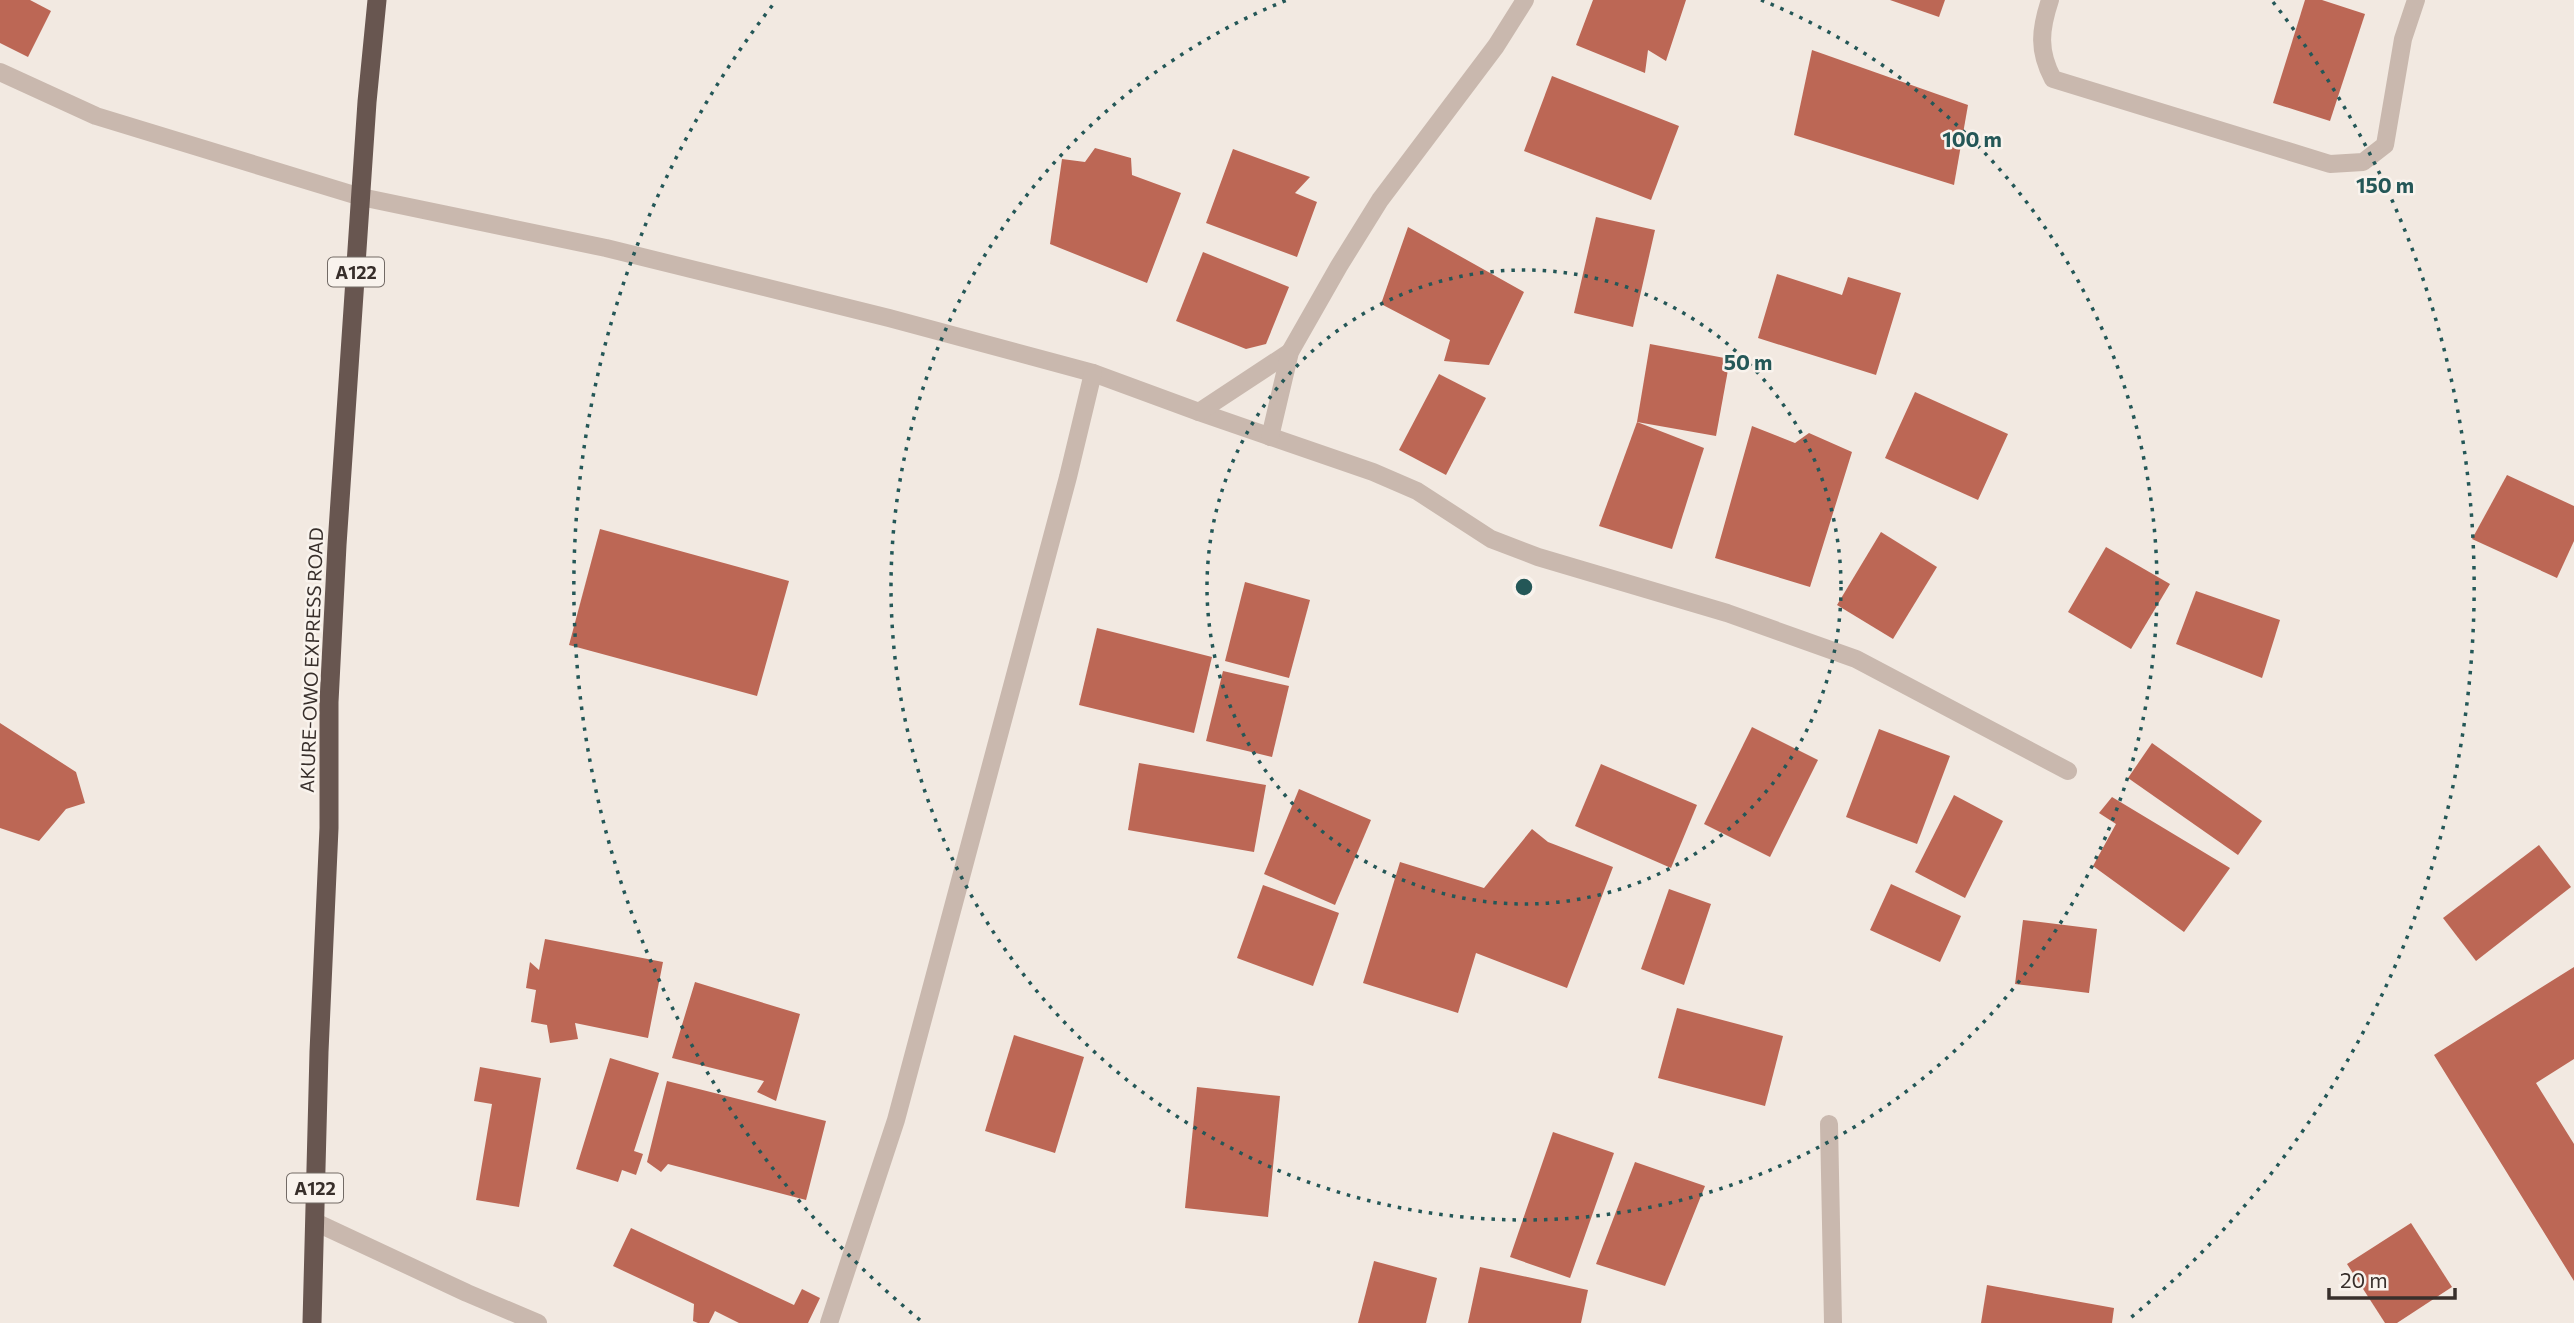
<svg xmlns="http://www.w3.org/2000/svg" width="2574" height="1323" font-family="Commissioner,sans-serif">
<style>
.building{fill:#bc6755}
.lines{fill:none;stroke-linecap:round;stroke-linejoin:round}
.minor{stroke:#c9b8ae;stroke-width:18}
.tertiary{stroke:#c9b8ae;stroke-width:18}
.trunk{stroke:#685650;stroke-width:19}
.ring{fill:none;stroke:#245757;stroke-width:3.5;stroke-dasharray:3.5 7}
.labels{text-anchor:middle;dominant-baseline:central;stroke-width:5;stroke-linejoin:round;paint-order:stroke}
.shield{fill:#f9f3ed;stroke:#726a65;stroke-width:2}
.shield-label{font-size:18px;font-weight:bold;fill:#382f2b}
.street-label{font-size:19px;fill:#382f2b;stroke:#f9f3ed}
.centre{fill:#245757;stroke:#f9f3ed;stroke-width:3.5}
.ring-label{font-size:21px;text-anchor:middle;font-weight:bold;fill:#245757;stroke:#f9f3ed;stroke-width:5;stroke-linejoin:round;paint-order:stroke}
</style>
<rect width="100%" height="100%" fill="#f2e9e1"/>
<g class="building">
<polygon points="0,0 30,0 51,11 28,57 0,43"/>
<polygon points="1593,0 1686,0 1666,61 1648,50 1645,73 1576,45"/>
<polygon points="1890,0 1945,0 1939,17"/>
<polygon points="2305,0 2322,0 2365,14 2330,121 2273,103"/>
<polygon points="1812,50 1968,105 1954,185 1794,135"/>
<polygon points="1552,76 1679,126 1651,200 1524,151"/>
<polygon points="1095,148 1131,158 1132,175 1181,193 1147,283 1050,244 1062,159 1085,162"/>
<polygon points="1233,149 1310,177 1295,193 1317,202 1297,257 1206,223"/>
<polygon points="1596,217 1655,230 1633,327 1574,313"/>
<polygon points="1408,227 1524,292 1489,365 1444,361 1450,340 1381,304"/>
<polygon points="1203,252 1289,287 1266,344 1246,349 1176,321"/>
<polygon points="1777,274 1842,295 1848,277 1901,293 1876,375 1758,338"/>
<polygon points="1650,344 1730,359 1716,436 1637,422"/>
<polygon points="1439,374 1486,398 1446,475 1399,450"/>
<polygon points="1915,392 2008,434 1978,500 1885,458"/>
<polygon points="1637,422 1704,448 1672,549 1599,526"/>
<polygon points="1752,426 1795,443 1809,433 1852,452 1810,587 1715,558"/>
<polygon points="2507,475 2574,506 2574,541 2557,578 2472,539"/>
<polygon points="600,529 789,581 757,696 569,645"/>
<polygon points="1881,532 1937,567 1893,639 1837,605"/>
<polygon points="2106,547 2170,584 2131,649 2068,612"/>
<polygon points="1245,582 1310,600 1289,678 1225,661"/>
<polygon points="2196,591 2280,620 2262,678 2176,644"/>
<polygon points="1097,628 1212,657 1194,733 1079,705"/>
<polygon points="1223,671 1289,686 1272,757 1206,741"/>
<polygon points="0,723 76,772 85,803 66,809 39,841 0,828"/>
<polygon points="1752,727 1818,760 1770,857 1704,824"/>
<polygon points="1879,729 1950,756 1917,844 1846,817"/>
<polygon points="2152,743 2262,821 2238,855 2128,778"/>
<polygon points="1139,763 1266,785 1254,852 1128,830"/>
<polygon points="1601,764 1697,805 1671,868 1575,826"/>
<polygon points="1299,789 1371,820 1335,905 1264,874"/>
<polygon points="1954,795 2003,821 1965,898 1915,872"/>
<polygon points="2112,797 2230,868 2184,932 2093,866 2116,824 2099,813"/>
<polygon points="1532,829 1548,842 1613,867 1567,988 1476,953 1458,1013 1363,983 1400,862 1484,888"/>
<polygon points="2539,845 2571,887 2476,961 2443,918"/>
<polygon points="1891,884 1961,916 1940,962 1870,930"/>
<polygon points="1263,885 1339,913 1313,986 1237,958"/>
<polygon points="1669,889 1711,904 1684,985 1641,969"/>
<polygon points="2023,920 2097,929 2089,993 2015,984"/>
<polygon points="545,939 663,962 648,1038 575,1023 578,1039 550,1043 547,1025 531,1022 536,990 526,988 530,962 539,970"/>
<polygon points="2574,967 2574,1059 2536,1083 2574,1144 2574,1281 2434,1055"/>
<polygon points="695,982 800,1014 776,1101 757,1092 764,1081 672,1058"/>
<polygon points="1677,1008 1783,1036 1765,1106 1658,1078"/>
<polygon points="1014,1035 1084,1057 1055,1153 985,1131"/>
<polygon points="610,1058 659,1073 634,1151 643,1154 636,1175 622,1170 618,1182 576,1169"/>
<polygon points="480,1067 541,1078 519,1207 476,1200 492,1104 474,1101"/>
<polygon points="667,1081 826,1121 806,1200 668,1164 661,1172 647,1162"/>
<polygon points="1197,1087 1280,1096 1268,1217 1185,1208"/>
<polygon points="1553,1132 1614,1153 1570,1278 1510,1257"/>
<polygon points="1635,1162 1705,1186 1665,1286 1596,1264"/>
<polygon points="2411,1223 2452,1287 2397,1323 2385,1323 2347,1264"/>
<polygon points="631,1228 794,1305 802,1289 820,1298 808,1323 739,1323 715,1311 709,1323 698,1323 693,1321 694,1304 613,1266"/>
<polygon points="1374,1261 1437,1278 1426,1323 1358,1323"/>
<polygon points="1480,1267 1588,1290 1581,1323 1468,1323"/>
<polygon points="1987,1285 2114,1308 2112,1323 1981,1323"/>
</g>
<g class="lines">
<g class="minor">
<path d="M2050,0C2040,30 2038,51 2053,79L2330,164L2363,162L2385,145L2403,39L2416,0"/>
<polyline points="0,72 96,116 361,197 606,248 889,318 1093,373 1199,412 1373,472 1417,491 1491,539 1538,557 1727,613 1856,659 2068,771"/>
<polyline points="1199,412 1290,352"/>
<polyline points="1270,437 1290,352 1339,266 1380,200 1496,46 1525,0"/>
<polyline points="1829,1124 1833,1323"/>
<polyline points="829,1323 896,1120 1068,477 1093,373"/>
</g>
<polyline class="tertiary" points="315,1222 467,1293 538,1323"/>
<polyline class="trunk" points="312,1323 319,1052 329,828 329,702 337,545 367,102 377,0"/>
</g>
<g class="ring">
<circle cx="1524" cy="587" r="317"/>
<path d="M1761 0A633 633 0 1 1 1287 0"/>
<path d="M920 1320A950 950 0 0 1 775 2M2273 2A950 950 0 0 1 2128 1320"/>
</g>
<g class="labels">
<g class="shield">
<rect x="328" y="257.5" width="56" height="29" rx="5"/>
<rect x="287" y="1173.5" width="56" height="29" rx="5"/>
</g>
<g class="shield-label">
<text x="356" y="272">A122</text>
<text x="315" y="1188">A122</text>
</g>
<g class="street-label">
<text transform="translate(311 660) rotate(-88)">AKURE-OWO EXPRESS ROAD</text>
</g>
</g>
<circle cx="1524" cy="587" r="10" class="centre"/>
<g class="ring-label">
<text x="1972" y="147">100 m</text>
<text x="2385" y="193">150 m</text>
<text x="1748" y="370">50 m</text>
</g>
<path d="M2329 1288v10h126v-10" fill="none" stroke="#382f2b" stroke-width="3.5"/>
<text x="2340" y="1288" font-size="21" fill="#382f2b" stroke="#f9f3ed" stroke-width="5" paint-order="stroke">20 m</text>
</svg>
